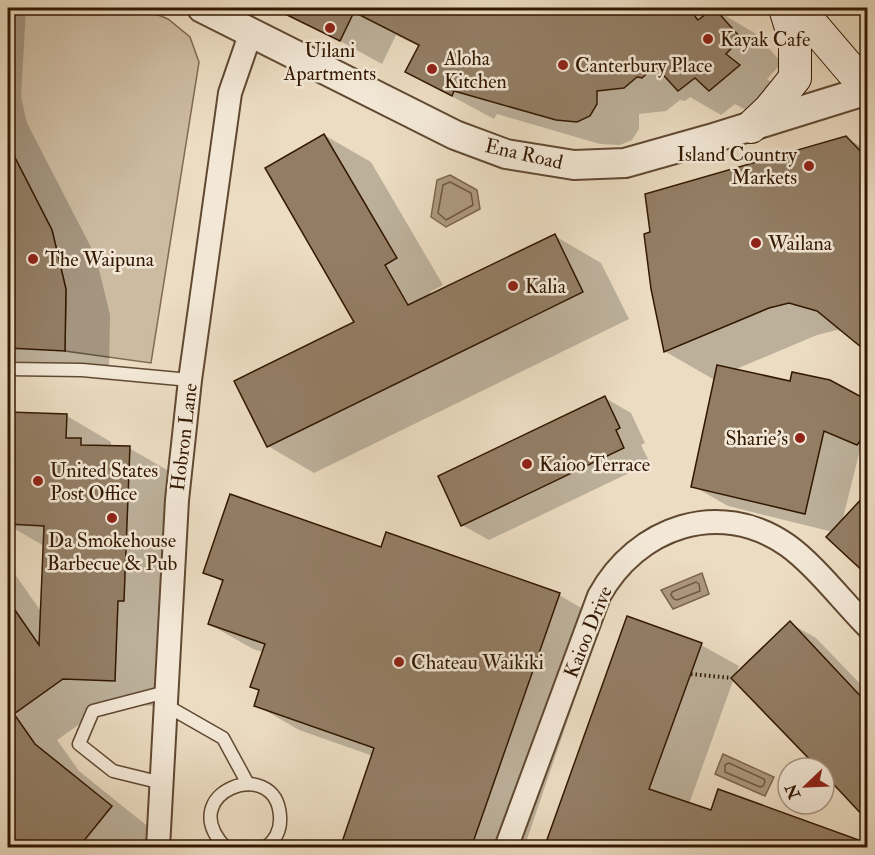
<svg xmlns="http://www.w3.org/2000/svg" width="875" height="855" font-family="'IM FELL Double Pica',serif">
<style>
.green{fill:#cdbba1;stroke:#806a51;stroke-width:1.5}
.water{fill:#ad9980;stroke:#7c654d;stroke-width:1.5}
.shadow{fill:#0003}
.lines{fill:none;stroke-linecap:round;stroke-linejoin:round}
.shore{stroke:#705840;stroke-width:1.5}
.building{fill:#937e65;stroke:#331801;stroke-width:1.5}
.service-casing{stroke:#614931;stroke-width:15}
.minor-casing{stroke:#614931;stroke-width:26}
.tertiary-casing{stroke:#614931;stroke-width:32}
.secondary-casing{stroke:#331801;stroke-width:34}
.path{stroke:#331801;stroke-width:4;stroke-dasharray:1.5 3;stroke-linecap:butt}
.service{stroke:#f3e8d7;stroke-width:12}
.minor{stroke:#f3e8d7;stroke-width:22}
.tertiary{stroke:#f3e8d7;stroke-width:28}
.secondary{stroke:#f3e8d7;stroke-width:32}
.poi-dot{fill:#8f2418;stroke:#f3e8d7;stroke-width:2}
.labels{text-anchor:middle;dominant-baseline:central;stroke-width:5;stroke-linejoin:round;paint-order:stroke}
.poi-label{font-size:20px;fill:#331801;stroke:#f3e8d7;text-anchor:start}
.street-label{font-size:20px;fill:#331801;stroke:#f3e8d7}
</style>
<rect width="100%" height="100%" fill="#ecdcc2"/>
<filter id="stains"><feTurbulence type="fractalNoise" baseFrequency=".00333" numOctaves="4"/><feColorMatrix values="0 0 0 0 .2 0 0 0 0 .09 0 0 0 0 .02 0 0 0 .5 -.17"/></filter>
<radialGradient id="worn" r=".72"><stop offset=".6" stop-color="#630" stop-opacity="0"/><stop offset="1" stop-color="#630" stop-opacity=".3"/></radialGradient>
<polygon class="green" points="8,8 141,8 168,19 190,37 199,62 151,363 65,351 66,289 52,230 8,144"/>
<g class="water">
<polygon points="450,175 477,190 480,209 446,227 431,217 437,180"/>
<polygon points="702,573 709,594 673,609 661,590"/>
<polygon points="723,754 774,777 765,796 715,774"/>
</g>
<g class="shadow">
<polygon points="8,8 26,8 21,97 27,123 96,257 110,315 109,376 8,370"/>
<polygon points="309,8 719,8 716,10 756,34 782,63 767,79 781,90 753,114 735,104 721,115 690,97 685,101 680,100 666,111 639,114 639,129 632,140 620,145 600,144 497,114 494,119 407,72 420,47 396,35 382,64 302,20"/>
<polygon points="324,135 371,162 443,285 430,292 432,295 555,236 601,263 629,319 314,473 268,446 356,323"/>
<polygon points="846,138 868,150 868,350 845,332 837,330 817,335 734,370 791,383 830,381 868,402 868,454 860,450 842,522 868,495 868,571 860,566 833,532 728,506 693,486 716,378 713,379 666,352 652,289"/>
<polygon points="605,398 631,413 645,443 641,445 650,463 489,540 462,525"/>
<polygon points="8,413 67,416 111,442 111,447 129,448 174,474 159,706 108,704 57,740 79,771 156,833 144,848 8,848 8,564 42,613 44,546 8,525"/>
<polygon points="382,549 559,595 602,620 524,848 328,848 330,839 343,843 373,756 299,730 256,705 261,691 251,686 263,652 253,649 209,624 224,583 205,572"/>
<polygon points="790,623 816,638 868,692 868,818 824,772 824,768 820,768 734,678 689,804 712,812 840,834 545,848 701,645 739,666 735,676"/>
</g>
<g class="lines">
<g class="shore">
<polygon points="450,182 471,193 473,205 446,220 438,213 443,185"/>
<polygon points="696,582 699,584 700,591 677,600 674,599 671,595 672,592"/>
<polygon points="729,763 764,779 765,782 763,786 760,787 725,772 725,765"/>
</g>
</g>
<g class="building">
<polygon points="273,8 688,8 698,20 714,8 741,38 726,54 740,65 709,91 695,78 678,91 655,66 642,78 637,77 624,88 597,91 597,104 590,116 577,122 556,120 454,91 452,96 405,72 419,45 354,12 340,41"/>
<polygon points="324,134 397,258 385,265 408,305 555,234 583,292 267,447 234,381 354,322 265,168"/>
<polygon points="846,136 867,158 867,352 817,311 789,303 769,308 664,352 651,289 644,234 650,232 645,194"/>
<polygon points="8,144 52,230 66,289 65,351 8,348"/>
<polygon points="717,365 790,381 792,372 830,380 867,400 867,432 857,445 824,431 805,514 691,487"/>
<polygon points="605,396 620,428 616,430 624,448 461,526 438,476"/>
<polygon points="8,412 67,414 66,438 81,438 81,445 130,446 124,601 118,601 115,681 63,679 14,714 35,744 112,806 78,848 8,848 8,600 39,645 44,526 8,524"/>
<polygon points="867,493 867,575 826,537"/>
<polygon points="230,494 381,547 386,532 560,593 471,848 340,848 374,748 254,706 259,690 250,687 265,644 208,624 223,580 203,573"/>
<polygon points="627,616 702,643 649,789 711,810 718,789 867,843 867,848 544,848"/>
<polygon points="790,621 867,703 867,820 824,774 824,768 818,768 731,678"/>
</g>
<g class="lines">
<g class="service-casing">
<g id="service">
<polyline points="8,369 82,370 190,380"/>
<polyline points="167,706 223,738 248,784"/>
<polyline points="162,783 113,771 79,744 93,711 166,692"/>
<path d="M226,848C172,793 276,754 280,816C281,829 276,840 265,848"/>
</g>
</g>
<g class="minor-casing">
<g id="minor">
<polyline points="158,848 177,500 190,380 230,93 251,32"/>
<path d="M506,848L599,596C637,527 719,498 787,545C814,564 844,603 868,627"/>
</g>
</g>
<g class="tertiary-casing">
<polyline id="tertiary" points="202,8 455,135 506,154 574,165 625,163 710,139 868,90"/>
</g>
<g class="secondary-casing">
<g id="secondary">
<polyline points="798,8 868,90"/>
<polyline points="751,127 770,109 795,78 795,41 785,8"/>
</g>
</g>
<polyline class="path" points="691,674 731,678"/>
<use href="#service" class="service"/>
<use href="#minor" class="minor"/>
<use href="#tertiary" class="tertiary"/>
<use href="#secondary" class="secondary"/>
</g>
<g class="poi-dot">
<circle cx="330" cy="28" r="6"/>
<circle cx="708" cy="39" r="6"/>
<circle cx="563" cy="65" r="6"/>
<circle cx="432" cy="69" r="6"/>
<circle cx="809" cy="166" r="6"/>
<circle cx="756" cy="243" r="6"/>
<circle cx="33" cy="259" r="6"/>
<circle cx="513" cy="286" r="6"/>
<circle cx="800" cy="438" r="6"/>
<circle cx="527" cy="464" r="6"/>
<circle cx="38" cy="481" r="6"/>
<circle cx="112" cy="518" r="6"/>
<circle cx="399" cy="662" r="6"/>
</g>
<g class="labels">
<g class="poi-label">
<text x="720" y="39">Kayak Cafe</text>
<text x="330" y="50" text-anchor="middle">Uilani<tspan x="330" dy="23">Apartments</tspan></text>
<text x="444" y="58">Aloha<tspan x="444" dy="23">Kitchen</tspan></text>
<text x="575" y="65">Canterbury Place</text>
<text x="797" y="154" text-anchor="end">Island Country<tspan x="797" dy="23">Markets</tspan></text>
<text x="768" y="243">Wailana</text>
<text x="45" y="259">The Waipuna</text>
<text x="525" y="286">Kalia</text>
<text x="788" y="438" text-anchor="end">Sharie's</text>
<text x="539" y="464">Kaioo Terrace</text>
<text x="50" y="470">United States<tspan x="50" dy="23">Post Office</tspan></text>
<text x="112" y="540" text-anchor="middle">Da Smokehouse<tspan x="112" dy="23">Barbecue &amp; Pub</tspan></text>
<text x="411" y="662">Chateau Waikiki</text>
</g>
<g class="street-label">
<text transform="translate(524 154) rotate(13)">Ena Road</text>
<text transform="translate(184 437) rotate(-83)">Hobron Lane</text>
<text transform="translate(588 632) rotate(-68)">Kaioo Drive</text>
</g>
</g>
<rect width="875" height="855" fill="none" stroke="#ecdcc2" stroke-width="30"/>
<rect x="9" y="9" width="857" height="837" fill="none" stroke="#331801" stroke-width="3"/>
<rect x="15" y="15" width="845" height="825" fill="none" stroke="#331801" stroke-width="1.5"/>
<g transform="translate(806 786) rotate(247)"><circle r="28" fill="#f3e8d7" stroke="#a69581" stroke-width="1.5"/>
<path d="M0-4.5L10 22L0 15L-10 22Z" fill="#8f2418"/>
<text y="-9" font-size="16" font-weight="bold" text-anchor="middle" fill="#331801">N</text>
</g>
<rect width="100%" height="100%" filter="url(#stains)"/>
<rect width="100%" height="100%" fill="url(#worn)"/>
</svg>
